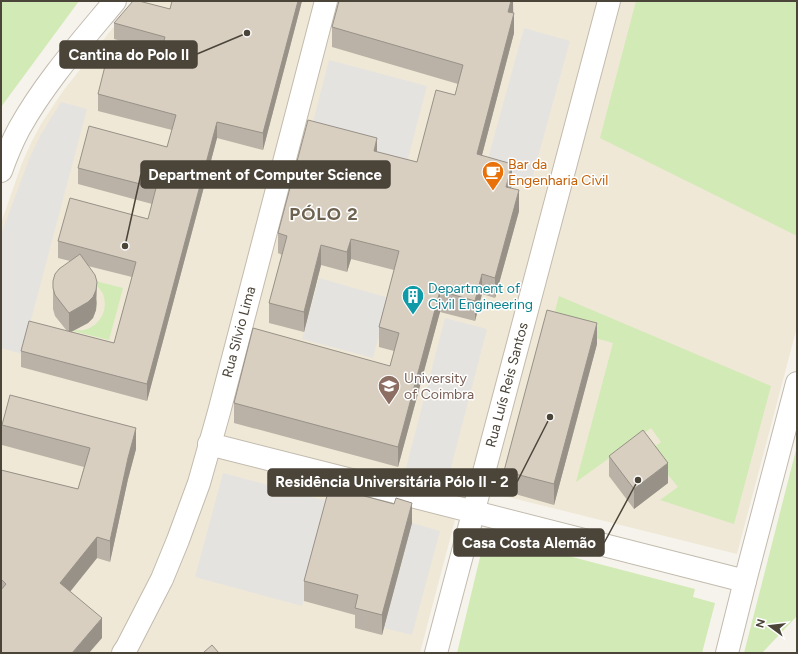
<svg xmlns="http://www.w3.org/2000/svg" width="798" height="654" font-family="Figtree,sans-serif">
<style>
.education{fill:#efe8d6}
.green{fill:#d2eab5}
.parking{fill:#e5e3e0}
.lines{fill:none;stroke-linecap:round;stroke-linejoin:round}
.minor-casing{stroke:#c2bbae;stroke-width:24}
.tertiary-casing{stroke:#c2bbae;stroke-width:24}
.minor{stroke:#fff;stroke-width:22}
.tertiary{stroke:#fff;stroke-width:22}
.wall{fill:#bab2a6;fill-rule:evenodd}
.shaded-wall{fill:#979187}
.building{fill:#d8cfc1;stroke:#979187}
.labels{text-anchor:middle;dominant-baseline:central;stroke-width:3;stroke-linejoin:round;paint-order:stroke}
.food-label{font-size:14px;fill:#c56008;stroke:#fff;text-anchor:start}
.culture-label{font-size:14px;fill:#0d838f;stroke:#fff;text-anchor:start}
.street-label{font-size:14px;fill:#4b4439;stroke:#fff}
.education-label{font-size:14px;fill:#785e54;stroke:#fff;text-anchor:start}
.district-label{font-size:18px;font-weight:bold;letter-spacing:1px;fill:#6e6250;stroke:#fff}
.leader{fill:none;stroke:#4b4439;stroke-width:1.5}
.callout-dot{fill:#4b4439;stroke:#fff;stroke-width:1.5}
.callout{fill:#4b4439;stroke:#4b4439;stroke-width:1.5}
.callout-label{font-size:15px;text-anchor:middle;font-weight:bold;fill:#fff}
</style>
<rect width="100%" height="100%" fill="#f6f3ec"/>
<polygon class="education" points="134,1 797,1 797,327 737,554 464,486 420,653 1,653 1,223 22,163 31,143 41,124 63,91"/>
<g class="green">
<polygon points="1,1 79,1 1,107"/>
<polygon points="636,1 797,1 797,236 600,138"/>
<path d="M63,273L123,288L109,340L65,329L66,328C72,329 78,331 84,330C100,326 109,310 103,294C101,291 99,287 95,285C93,283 89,283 86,282C79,279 71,276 63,273Z"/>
<polygon points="559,296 771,386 734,524 660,500 678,487 649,451 661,442 651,428 576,482 613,343 551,326"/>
<polygon points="797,446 797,616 762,653 744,653"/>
<polygon points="492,536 695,589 693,597 715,603 702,653 457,653 482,549"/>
</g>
<g class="parking">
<polygon points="524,28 570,41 530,186 484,173"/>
<polygon points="329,60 427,86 406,166 308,141"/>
<polygon points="61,102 87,109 22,354 1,348 1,236 4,226 30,157 40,136"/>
<polygon points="319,278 389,298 373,358 302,339"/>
<polygon points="445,318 487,329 448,479 406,468"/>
<polygon points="223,473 331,502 302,606 195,577"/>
<polygon points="412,523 440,531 412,635 384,628"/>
</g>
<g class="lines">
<g class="minor-casing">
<g id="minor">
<polyline points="209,444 363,483"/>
<polyline points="372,486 745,581"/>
<polyline points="123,653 127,647 162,579 178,540 199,483 219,412 326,1"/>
<polyline points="436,653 609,1"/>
<polyline points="727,653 745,581 797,383"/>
</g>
</g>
<g class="tertiary-casing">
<path id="tertiary" d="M1,171C6,157 12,142 19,129C45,82 81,42 115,1"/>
</g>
<use href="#minor" class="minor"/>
<use href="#tertiary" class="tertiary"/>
</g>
<g class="wall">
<path d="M302,1L263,150L217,138L147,401L21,367V351L67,331L55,316L53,309V281L70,261L58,258V241L148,219L152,204L78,184V168L167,147L172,130L98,111V94L156,67L161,52L114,39V23L170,9ZM88,266L132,277L114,343L71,332L88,323L93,318L96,310L97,303Z"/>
<polygon points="513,1 514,33 482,155 512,184 511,188 519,211 495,298 482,294 475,321 440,312 398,467 234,423 234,403 390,366 394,351 379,347 379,327 394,270 351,259 347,272 321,265 304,332 269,323 269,303 282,255 278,253 278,233 377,152 417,162 455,95 458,84 332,47 332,27"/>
<polygon points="597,344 554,505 504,491 504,471"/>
<polygon points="2,425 136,449 128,479 110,562 97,558 70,592 102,638 1,653 1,470 78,489 84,467 2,445"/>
<polygon points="609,456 668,483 634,509 609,476"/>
<polygon points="365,496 412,523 382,635 355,628 355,615 304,601 304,581"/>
</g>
<g class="shaded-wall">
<polygon points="298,1 302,1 263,150 263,133"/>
<polygon points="511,1 513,1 513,14 508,12"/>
<polygon points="514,13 514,33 477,174 477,154"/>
<polygon points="217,122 217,138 147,401 147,384"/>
<polygon points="377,138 377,159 374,151"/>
<polygon points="512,164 512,184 506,207 506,187"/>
<polygon points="519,190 519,211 495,298 495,278"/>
<polygon points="351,239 351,259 347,272 347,252"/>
<polygon points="321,245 321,265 304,332 304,312"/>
<polygon points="482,274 482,294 475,321 475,301"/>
<polygon points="97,282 96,310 93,318 88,323 69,333 69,313"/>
<polygon points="440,291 440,312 398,467 398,447"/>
<polygon points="597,323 597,344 554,505 554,484"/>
<polygon points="136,428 136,449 128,479 110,562 110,541 128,458"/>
<polygon points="668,463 668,483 634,509 634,489"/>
<polygon points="412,503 412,523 382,635 382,615"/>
<polygon points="97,537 97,558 60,604 60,583"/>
<polygon points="102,618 102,638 89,653 72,653"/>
</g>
<g class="building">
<polygon points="133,1 139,1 170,9 172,1 298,1 263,133 217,122 147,384 21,351 29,321 114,343 136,262 58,241 70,198 148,219 156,188 78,168 89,126 167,147 176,115 98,94 108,54 156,67 165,37 114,23"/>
<polygon points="339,1 511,1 508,12 514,13 477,154 512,164 506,187 519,190 495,278 482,274 475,301 440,291 398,447 234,403 253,328 390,366 399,333 379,327 399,251 351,239 347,252 321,245 304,312 269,303 287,236 278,233 308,120 377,138 374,151 417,162 436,90 455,95 463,65 332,27"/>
<polygon points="80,254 95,275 97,282 96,290 93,297 88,302 69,313 55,295 53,288 53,281 55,274 59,269"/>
<polygon points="547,310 597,323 554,484 504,471"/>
<polygon points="10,395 136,428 128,458 110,541 97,537 60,583 102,618 72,653 1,653 1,590 6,584 1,579 1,470 78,489 90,448 2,425"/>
<polygon points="643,430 668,463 634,489 609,456"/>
<polygon points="331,481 365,490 364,496 394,504 396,498 412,503 382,615 355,608 358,595 304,581"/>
<polygon points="212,645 219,653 203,653"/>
</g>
<defs>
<g id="cafe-pin" transform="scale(1.15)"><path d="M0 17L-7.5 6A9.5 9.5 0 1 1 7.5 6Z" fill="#e8710a" stroke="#fff"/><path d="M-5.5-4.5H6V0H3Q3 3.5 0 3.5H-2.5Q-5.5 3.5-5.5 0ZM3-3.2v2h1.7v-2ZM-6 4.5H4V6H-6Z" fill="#fff"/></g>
<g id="building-pin" transform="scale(1.15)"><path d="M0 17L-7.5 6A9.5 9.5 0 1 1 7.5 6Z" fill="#0f9aa8" stroke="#fff"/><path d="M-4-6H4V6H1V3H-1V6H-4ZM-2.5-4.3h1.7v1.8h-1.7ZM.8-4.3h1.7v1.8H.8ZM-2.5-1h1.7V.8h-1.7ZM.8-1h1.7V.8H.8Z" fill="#fff"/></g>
<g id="university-pin" transform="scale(1.15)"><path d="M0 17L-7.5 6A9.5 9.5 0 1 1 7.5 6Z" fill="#8d6e63" stroke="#fff"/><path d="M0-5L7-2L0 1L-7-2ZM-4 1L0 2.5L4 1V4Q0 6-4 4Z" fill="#fff"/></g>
</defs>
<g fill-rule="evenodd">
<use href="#cafe-pin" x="493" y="172"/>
<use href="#building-pin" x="413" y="296"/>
<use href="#university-pin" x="389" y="386"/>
</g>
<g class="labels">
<g class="food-label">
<text x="508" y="164">Bar da<tspan x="508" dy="16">Engenharia Civil</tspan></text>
</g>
<g class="culture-label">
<text x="428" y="288">Department of<tspan x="428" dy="16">Civil Engineering</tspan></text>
</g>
<g class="street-label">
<text transform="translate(239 332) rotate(-75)">Rua Sílvio Lima</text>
<text transform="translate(507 385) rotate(-75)">Rua Luís Reis Santos</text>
</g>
<g class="education-label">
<text x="404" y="378">University<tspan x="404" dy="16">of Coimbra</tspan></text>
</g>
<g class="district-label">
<text x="324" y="214">PÓLO 2</text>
</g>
</g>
<path class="leader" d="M247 33L197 54M125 246L141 174M550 417L517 482M638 480L604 543"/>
<g class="callout-dot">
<circle cx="247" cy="33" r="4"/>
<circle cx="125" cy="246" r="4"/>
<circle cx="550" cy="417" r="4"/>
<circle cx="638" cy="480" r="4"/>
</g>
<g class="callout">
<rect x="60" y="41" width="137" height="27" rx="4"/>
<rect x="141" y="161" width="249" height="27" rx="4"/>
<rect x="268" y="469" width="249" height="27" rx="4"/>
<rect x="454" y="529" width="150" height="27" rx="4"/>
</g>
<g class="callout-label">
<text x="129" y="60">Cantina do Polo II</text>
<text x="265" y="180">Department of Computer Science</text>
<text x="392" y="487">Residência Universitária Pólo II - 2</text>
<text x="529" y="548">Casa Costa Alemão</text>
</g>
<rect width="798" height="654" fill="none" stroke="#4b4439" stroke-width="4"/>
<g transform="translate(770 626) rotate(285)" stroke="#ffffff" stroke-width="3" paint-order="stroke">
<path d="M0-3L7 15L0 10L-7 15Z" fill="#4b4439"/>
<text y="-6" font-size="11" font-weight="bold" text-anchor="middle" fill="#4b4439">N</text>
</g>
</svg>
